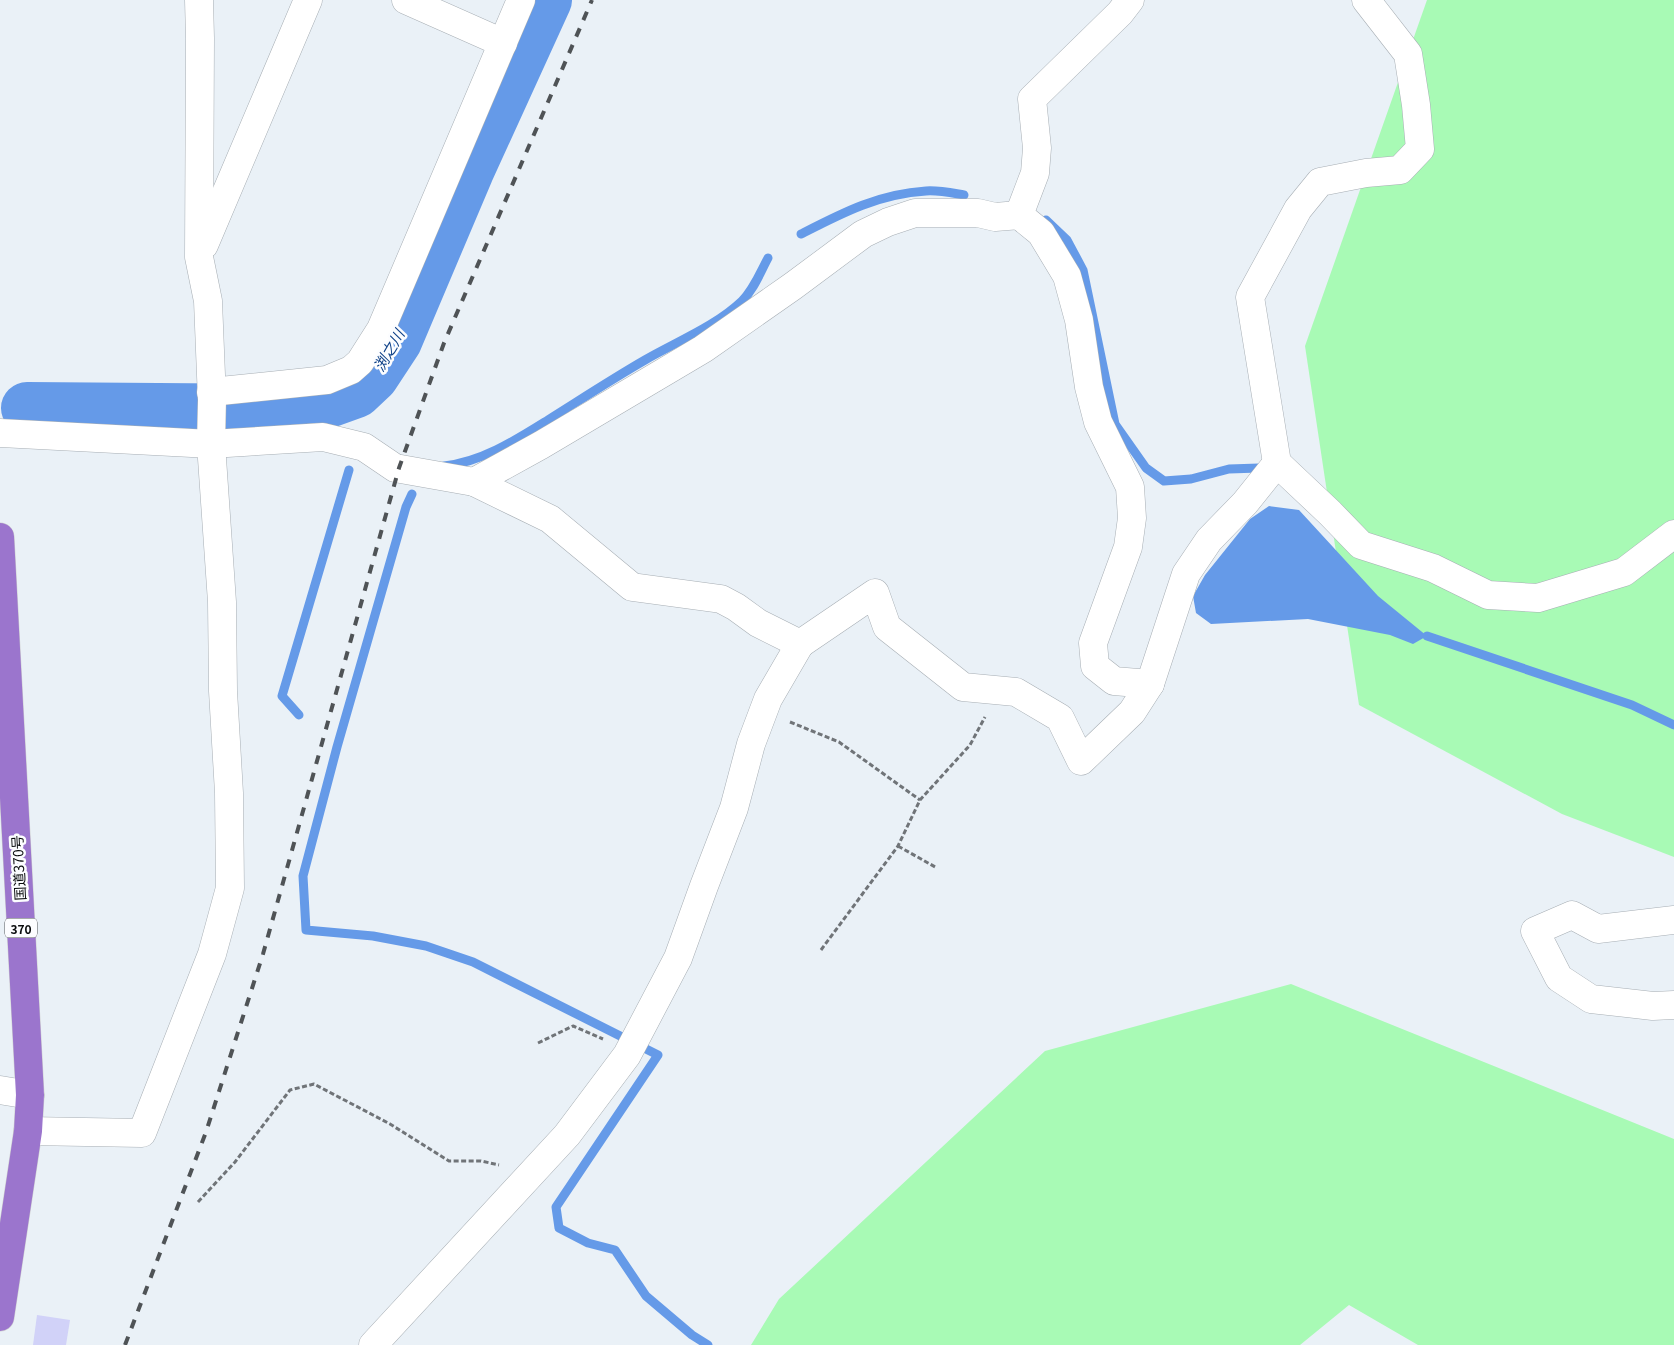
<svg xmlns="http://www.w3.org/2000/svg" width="1674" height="1345" font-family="Georgia,'Noto Sans JP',serif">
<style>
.green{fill:#a8fab5}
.water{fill:#659ae8}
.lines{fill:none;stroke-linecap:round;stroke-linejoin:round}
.stream{stroke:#659ae8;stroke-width:9}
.river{stroke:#659ae8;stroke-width:52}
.building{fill:#d1d2f8}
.minor-casing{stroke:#a7aeb4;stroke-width:29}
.highway-casing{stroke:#cececf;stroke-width:29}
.path{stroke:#707478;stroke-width:3;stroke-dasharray:5 2.5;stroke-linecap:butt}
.minor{stroke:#fff;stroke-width:28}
.highway{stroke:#9b75cd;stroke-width:28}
.rail{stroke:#4f5356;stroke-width:4;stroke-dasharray:9 9;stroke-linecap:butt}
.labels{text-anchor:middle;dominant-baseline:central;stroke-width:5;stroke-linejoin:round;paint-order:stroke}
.shield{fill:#fcfdff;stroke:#535456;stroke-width:1}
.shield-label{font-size:12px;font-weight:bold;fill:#0a0c0e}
.street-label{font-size:14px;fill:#0a0c0e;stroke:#fcfdff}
.water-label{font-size:15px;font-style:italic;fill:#114389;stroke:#fcfdff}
</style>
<rect width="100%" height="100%" fill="#eaf1f7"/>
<g class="green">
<polygon points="1427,0 1674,0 1674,857 1562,814 1359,705 1305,346"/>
<polygon points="1291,984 1674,1139 1674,1345 1418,1345 1349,1305 1300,1345 751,1345 779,1299 1045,1051"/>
</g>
<polygon class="water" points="1269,506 1299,510 1378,596 1427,636 1413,644 1390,635 1308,619 1211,624 1196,613 1193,596 1205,575 1250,519"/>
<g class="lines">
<g class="stream">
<polyline points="1046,220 1067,240 1083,270 1115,424 1146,468 1164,481 1191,479 1229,469 1259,468"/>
<path d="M801,234C842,213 878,194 926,191C938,190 952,193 964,195"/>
<path d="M444,466C482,462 516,440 548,420C580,400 612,379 645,360C676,342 716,326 742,301C754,289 760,273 768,258"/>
<polyline points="412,494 406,507 337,747 303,876 306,930 373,936 426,946 473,962 658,1055 556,1207 559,1228 588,1243 615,1250 646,1296 692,1335 708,1345"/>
<polyline points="1427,636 1632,705 1674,725"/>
<polyline points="299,715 282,696 349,470"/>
</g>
<polyline class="river" points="27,408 273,410 331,401 356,392 373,376 396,341 468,171 546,0"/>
</g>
<polygon class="building" points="37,1315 70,1320 66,1345 33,1345"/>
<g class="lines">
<g class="minor-casing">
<g id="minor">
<polyline points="406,0 503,43"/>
<polyline points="1130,0 1120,13 1032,99 1037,148 1035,173 1019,215 1041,233 1067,276 1079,320 1089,387 1098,422 1130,487 1132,518 1128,547 1093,643 1095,666 1114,681 1150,684"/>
<polyline points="1366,0 1408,54 1416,105 1420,149 1400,170 1366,173 1320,182 1298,209 1250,297 1277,463 1330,513 1361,545 1433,568 1488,595 1538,598 1624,572 1674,534"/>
<polyline points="204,245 308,0"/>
<polyline points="211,392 327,380 351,370 360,362 381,329 521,0"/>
<polyline points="0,433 211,444 323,437 364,447 395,468 474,482 550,519 632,587 721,599 736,607 758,623 800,644 875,593 887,627 963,687 1016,692 1060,718 1081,761 1132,712 1150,684 1186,574 1209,540 1245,503 1277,463"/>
<polyline points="474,482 541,445 703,349 793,286 863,234 888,222 915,213 978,213 995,217 1019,215"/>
<polyline points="1674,920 1598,929 1572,915 1535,931 1559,978 1591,999 1653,1006 1674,1005"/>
<polyline points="0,1090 30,1095"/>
<polyline points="28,1131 142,1133 212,954 230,888 229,793 223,691 222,602 211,444 212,400 208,301 199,257 200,38 199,0"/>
<polyline points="373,1345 567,1135 627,1055 678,958 704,886 734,808 751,744 768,699 800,644"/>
</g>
</g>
<g class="highway-casing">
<polyline id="highway" points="0,537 30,1095 28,1131 0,1317"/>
</g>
<g class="path">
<polyline points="790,722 839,742 920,800"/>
<polyline points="898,846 937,868"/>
<polyline points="821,950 898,846 920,800 970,745 985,717"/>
<polyline points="538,1043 573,1026 603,1039"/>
<polyline points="198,1202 235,1162 290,1090 314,1084 390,1124 449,1161 481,1161 499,1165"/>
</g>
<use href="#minor" class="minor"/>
<use href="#highway" class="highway"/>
<polyline class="rail" points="125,1345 206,1132 263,954 399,468 444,343 592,0"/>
</g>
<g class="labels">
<rect class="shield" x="5" y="918.5" width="32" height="19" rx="4"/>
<g class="shield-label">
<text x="21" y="928">370</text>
</g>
<g class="street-label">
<text transform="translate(18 868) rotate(-93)">国道370号</text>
</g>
<g class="water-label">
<text transform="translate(388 350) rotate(-60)">渕之川</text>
</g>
</g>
</svg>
